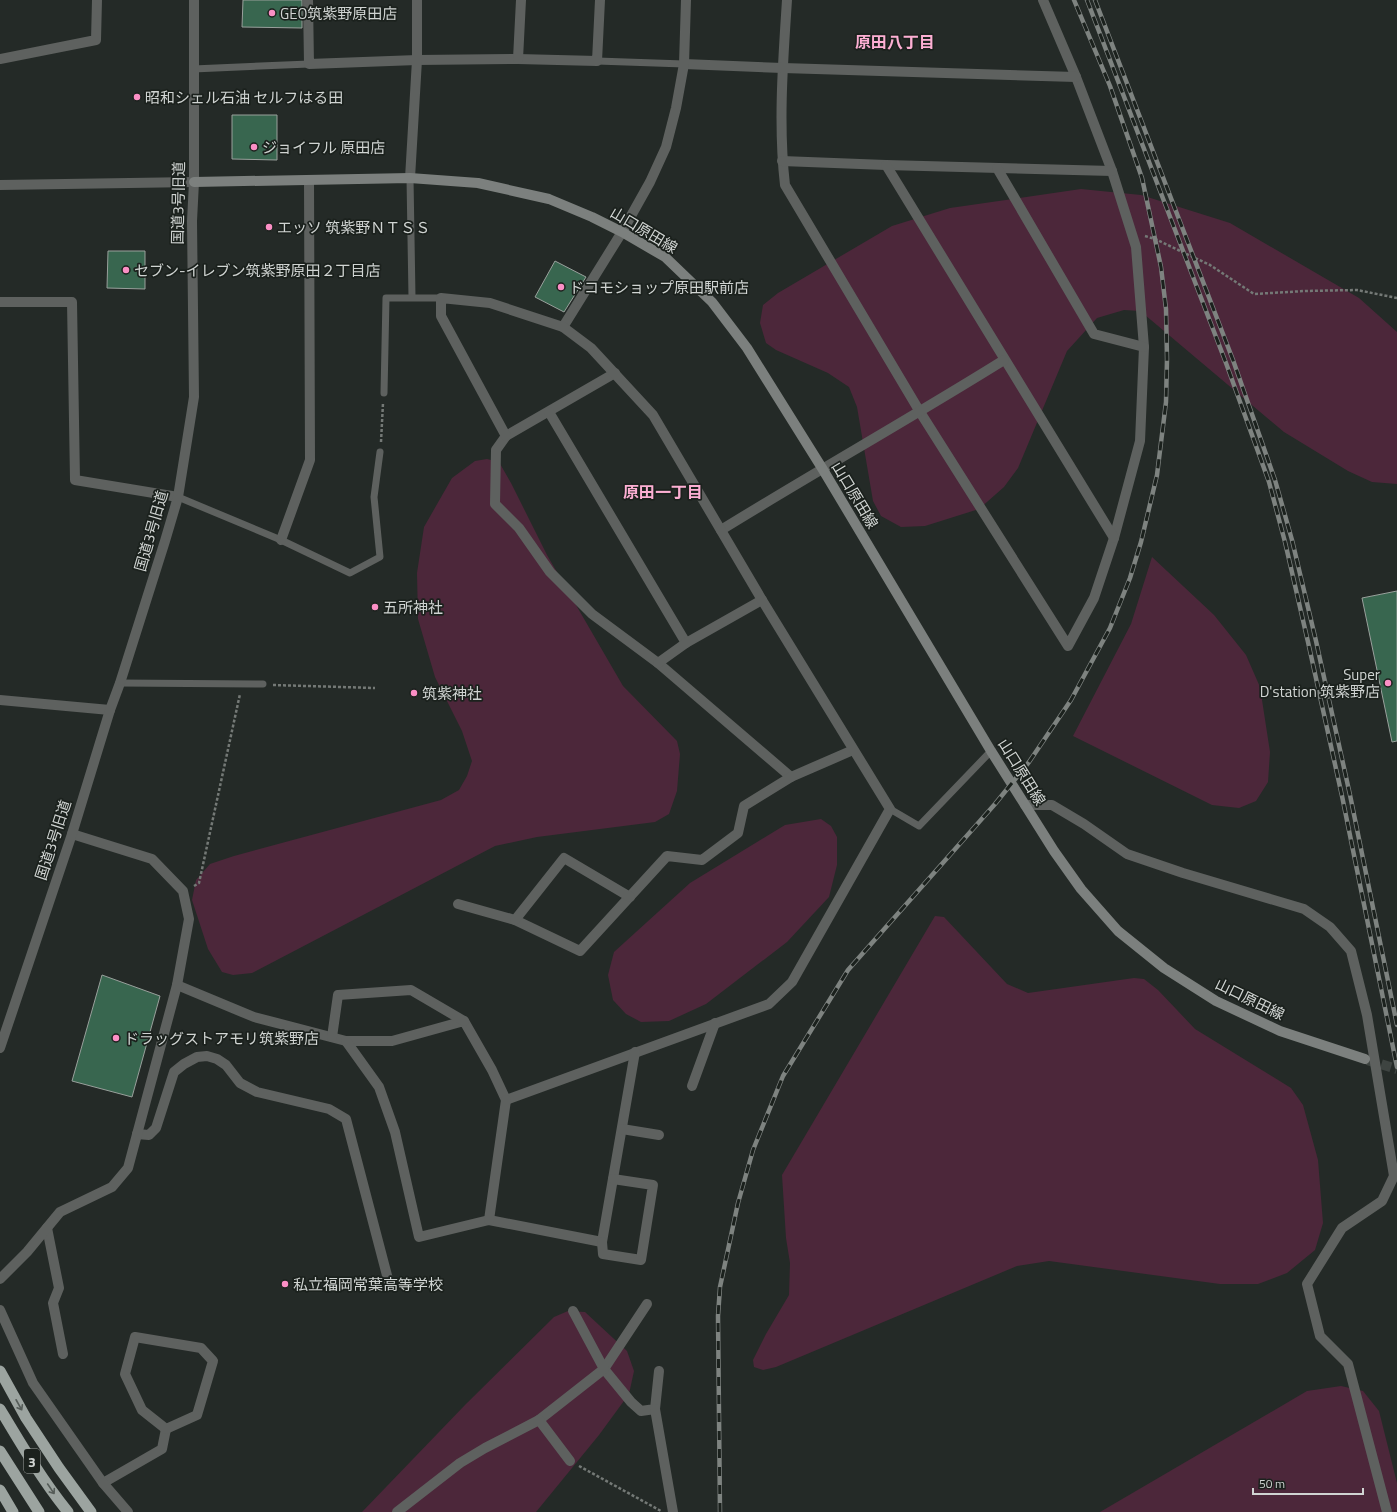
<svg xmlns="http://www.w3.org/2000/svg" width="1397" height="1512" font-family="'Titillium Web','Noto Sans JP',sans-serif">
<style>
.green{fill:#4c273a}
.building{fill:#38664f;stroke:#99a09c}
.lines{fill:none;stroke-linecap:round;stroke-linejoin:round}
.secondary-tunnel{stroke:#3e4441;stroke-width:10;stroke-dasharray:10 5;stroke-linecap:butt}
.path{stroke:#747976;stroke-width:2.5;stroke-dasharray:3 2;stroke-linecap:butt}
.service{stroke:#5e615f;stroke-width:7}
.minor{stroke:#5e615f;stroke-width:10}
.tertiary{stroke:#5e615f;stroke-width:10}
.secondary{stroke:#7c807e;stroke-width:10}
.trunk{stroke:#9ca4a0;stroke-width:11}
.rail-casing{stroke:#7e8380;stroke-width:4.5}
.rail{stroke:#1b211d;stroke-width:3;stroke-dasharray:9;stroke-linecap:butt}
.oneway{stroke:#555c58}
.poi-dot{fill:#fb8fc5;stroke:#1b211d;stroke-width:1.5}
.labels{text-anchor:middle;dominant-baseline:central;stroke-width:3.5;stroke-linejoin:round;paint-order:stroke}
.shield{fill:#1b211d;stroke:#9a9e9c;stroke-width:1}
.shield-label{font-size:14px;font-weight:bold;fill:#d0d4d2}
.poi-label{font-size:15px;fill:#d0d4d2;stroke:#1b211d;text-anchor:start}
.street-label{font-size:15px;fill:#d0d4d2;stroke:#1b211d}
.neighbourhood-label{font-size:16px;font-weight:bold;fill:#fcafd3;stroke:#1b211d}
</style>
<rect width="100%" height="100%" fill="#242a27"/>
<g class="green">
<polygon points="1081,189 1141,195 1230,223 1359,298 1397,332 1397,484 1372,482 1348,471 1284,432 1151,320 1140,311 1124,310 1097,318 1067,351 1018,468 1004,487 979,509 925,526 901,527 881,516 873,501 857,407 849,387 828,373 776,350 766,343 760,323 763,305 778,293 892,226 950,208"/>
<polygon points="487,459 499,462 511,483 547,555 623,686 677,741 680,754 677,791 669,814 655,822 537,837 495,846 252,973 233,975 222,972 208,949 192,900 196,880 210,864 234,856 441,800 459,790 467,776 472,761 462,731 435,677 418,619 417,573 424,527 452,478 475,461"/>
<polygon points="1152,557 1214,615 1246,655 1260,687 1270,752 1268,782 1256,801 1239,808 1212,805 1073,736 1131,624"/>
<polygon points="821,819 831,826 837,837 837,865 829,897 787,942 706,1004 669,1021 641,1022 626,1014 613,1000 608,975 614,952 690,883 785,825"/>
<polygon points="935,916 944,917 1007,984 1028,993 1134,978 1144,979 1158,990 1195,1029 1291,1088 1303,1105 1318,1160 1323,1223 1315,1250 1287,1273 1258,1284 1220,1284 1049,1261 1017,1266 776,1367 763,1370 754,1367 753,1360 766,1334 789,1295 790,1263 786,1238 782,1175"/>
<polygon points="568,1311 585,1312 627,1351 634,1371 629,1394 599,1435 536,1512 362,1512 465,1405 554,1317"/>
<polygon points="1341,1386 1363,1391 1379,1411 1397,1483 1397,1512 1100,1512 1307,1391"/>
</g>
<g class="building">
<polygon points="243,0 302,0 302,28 242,27"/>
<polygon points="232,115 277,115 277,160 232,159"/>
<polygon points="108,251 145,251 145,289 107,288"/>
<polygon points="555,261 586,277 564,312 535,297"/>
<polygon points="1397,591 1397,741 1392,742 1362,598"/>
<polygon points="102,975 160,996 132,1097 72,1081"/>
</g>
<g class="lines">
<polyline class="secondary-tunnel" points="1367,1060 1397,1069"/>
<g class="path">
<polyline points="1145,236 1155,239 1210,265 1254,294 1305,291 1357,290 1397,298"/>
<polyline points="381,442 383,403"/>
<polyline points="273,685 375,688"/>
<polyline points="194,886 199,883 240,694"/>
<polyline points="579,1466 661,1511"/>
</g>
<g class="service">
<polyline points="597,61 684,64"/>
<polyline points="193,69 309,64"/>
<polyline points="410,178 412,297"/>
<polyline points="384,393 386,298 441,298"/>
<polyline points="178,497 281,540 350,573 380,557 374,497 380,452"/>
<polyline points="120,683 263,684"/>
<polyline points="890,809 919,826 991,751"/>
</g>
<g class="minor">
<polyline points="308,0 309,64 417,60 518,59 597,61 600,0"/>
<path d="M787,0C783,61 778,125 785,185L920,412L1068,646L1094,598L1114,538L1140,441L1144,347L1136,247L1112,171L1076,77L1043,0"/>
<polyline points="0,59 96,40 97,0"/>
<polyline points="518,59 521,0"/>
<polyline points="684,64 783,68 1076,77"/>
<polyline points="782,161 886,165 1112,171"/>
<polyline points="886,165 1114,538"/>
<polyline points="997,168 1094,334 1144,347"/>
<polyline points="410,178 417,60 417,0"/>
<polyline points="0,302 72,302 75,480 178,497"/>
<polyline points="563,327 622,232"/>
<polyline points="615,373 506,436 496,450 495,504 519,528 550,572 592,614 658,663 791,777"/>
<polyline points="549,412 686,643"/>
<path d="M721,530C815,472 911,418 1004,360"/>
<polyline points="281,540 310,460 309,180"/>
<polyline points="658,663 686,643 762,600"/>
<polyline points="0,700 110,710"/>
<polyline points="1025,805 1052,805 1084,824 1127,854 1183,873 1304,909 1330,927 1351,951 1367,1015 1394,1176 1382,1201 1342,1228 1307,1284 1320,1336 1348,1364 1387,1512"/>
<polyline points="458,904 515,920 580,951 667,856 702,860 738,833 744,806 791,777 853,750"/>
<polyline points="515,920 564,858 630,897"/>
<polyline points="177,985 254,1017 346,1041 392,1041 464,1021 492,1070 506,1100 769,1004 792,982 890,809 762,600 653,415 591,348 563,327 490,303 441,298 441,316 506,436"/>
<polyline points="332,1037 338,995 411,990 464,1021"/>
<polyline points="346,1041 379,1087 395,1132 419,1237 489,1220 602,1242 635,1052"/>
<polyline points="692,1086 715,1023"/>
<polyline points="622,1129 659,1135"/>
<polyline points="137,1134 149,1135 156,1128 174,1072 184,1064 197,1057 207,1056 217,1059 226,1065 240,1083 257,1092 329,1109 346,1119 389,1283"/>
<polyline points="489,1220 506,1100"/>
<polyline points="47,1228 59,1288 53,1303 63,1354"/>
<polyline points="602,1242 603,1254 641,1260 653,1185 613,1179"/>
<polyline points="0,1279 27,1252 60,1212 112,1187 128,1168 177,985 189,919 183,891 152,859 72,834"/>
<polyline points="647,1304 604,1369 631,1402 641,1411 655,1409 659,1371"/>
<polyline points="0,1310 33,1383 103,1483 162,1449 166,1429"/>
<polygon points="135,1337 201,1348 213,1361 197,1415 166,1429 142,1410 125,1374"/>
<polyline points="655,1409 673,1512"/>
<polyline points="539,1420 604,1369 573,1311"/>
<polyline points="103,1483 128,1512"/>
<polyline points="397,1512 460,1463 485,1448 539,1420 570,1461"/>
</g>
<g class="tertiary">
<polyline points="0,185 194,182"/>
<polyline points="622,232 650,182 666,147 676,108 684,64 686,0"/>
<polyline points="0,1048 72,834 110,710 120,683 165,541 178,497 194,397 192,221 194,182 194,0"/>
</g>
<polyline class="secondary" points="194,182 410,178 478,183 549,199 592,217 622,232 665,257 712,302 747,348 822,468 991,751 1054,851 1081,889 1118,931 1164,968 1216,1001 1280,1031 1365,1059"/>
<g class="trunk">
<polyline points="0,1371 26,1418 59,1468 91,1512"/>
<path d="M0,1409C21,1444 42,1480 68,1512"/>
<polyline points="0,1451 39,1512"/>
<polyline points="0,1490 13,1512"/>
</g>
<g class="rail-casing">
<g id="rail">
<polyline points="1087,0 1226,363 1269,482 1285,542 1308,642 1342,796 1397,1067"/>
<polyline points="1095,0 1233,360 1275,480 1292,540 1316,641 1350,795 1397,1025"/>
<polyline points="720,1512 718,1316 720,1287 738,1203 753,1150 783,1076 848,970 995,804 1029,762 1071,700 1110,628 1130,578 1141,542 1157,475 1166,402 1167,359 1166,309 1161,267 1142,178 1110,86 1074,0"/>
</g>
</g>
<use href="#rail" class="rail"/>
</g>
<defs><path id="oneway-shaft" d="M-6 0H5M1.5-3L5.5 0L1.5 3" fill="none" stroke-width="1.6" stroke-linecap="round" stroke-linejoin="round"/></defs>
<g class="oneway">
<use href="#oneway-shaft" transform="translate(19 1405) rotate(61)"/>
<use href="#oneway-shaft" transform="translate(51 1489) rotate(56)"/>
</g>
<g class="poi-dot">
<circle cx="272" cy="13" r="4"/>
<circle cx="137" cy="97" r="4"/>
<circle cx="254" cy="147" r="4"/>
<circle cx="269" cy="227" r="4"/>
<circle cx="126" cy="270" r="4"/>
<circle cx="561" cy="287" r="4"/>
<circle cx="375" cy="607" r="4"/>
<circle cx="1388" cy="683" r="4"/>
<circle cx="414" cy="693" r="4"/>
<circle cx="116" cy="1038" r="4"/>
<circle cx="285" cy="1284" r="4"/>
</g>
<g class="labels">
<rect class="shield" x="24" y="1449" width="16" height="24" rx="3"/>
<g class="shield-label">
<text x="32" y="1461">3</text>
</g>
<g class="poi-label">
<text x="280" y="13">GEO筑紫野原田店</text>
<text x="145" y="97">昭和シェル石油 セルフはる田</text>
<text x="262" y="147">ジョイフル 原田店</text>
<text x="277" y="227">エッソ 筑紫野ＮＴＳＳ</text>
<text x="134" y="270">セブン-イレブン筑紫野原田２丁目店</text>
<text x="569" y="287">ドコモショップ原田駅前店</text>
<text x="383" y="607">五所神社</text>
<text x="1380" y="674" text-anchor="end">Super<tspan x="1380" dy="17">D'station 筑紫野店</tspan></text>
<text x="422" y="693">筑紫神社</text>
<text x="124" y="1038">ドラッグストアモリ筑紫野店</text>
<text x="293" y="1284">私立福岡常葉高等学校</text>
</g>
<g class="street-label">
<text transform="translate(178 203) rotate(-89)">国道3号旧道</text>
<text transform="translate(644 230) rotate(31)">山口原田線</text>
<text transform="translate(855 495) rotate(59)">山口原田線</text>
<text transform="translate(151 531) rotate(-74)">国道3号旧道</text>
<text transform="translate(1022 772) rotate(58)">山口原田線</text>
<text transform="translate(53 840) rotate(-72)">国道3号旧道</text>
<text transform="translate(1250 999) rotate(26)">山口原田線</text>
</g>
<g class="neighbourhood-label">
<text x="895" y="42">原田八丁目</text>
<text x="663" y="492">原田一丁目</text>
</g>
</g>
<path d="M1253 1488v6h110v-6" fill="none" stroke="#d0d4d2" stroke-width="2"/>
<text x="1259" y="1488" font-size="12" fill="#d0d4d2" stroke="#1b211d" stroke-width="3" paint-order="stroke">50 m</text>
</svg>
